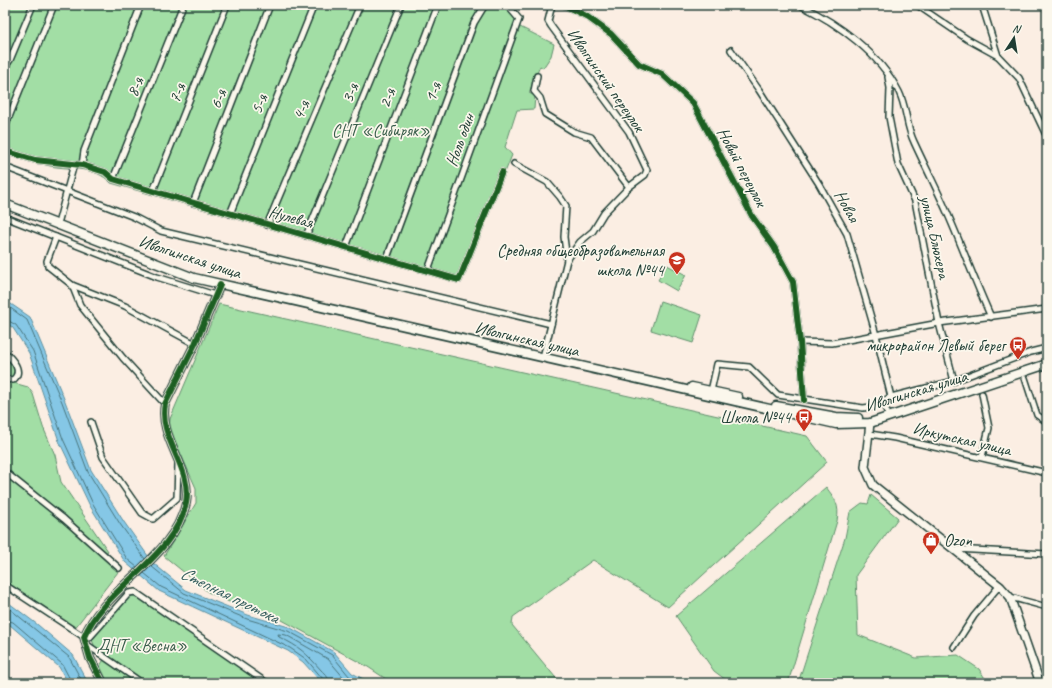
<svg xmlns="http://www.w3.org/2000/svg" width="1052" height="688" font-family="Caveat,sans-serif">
<style>
.green{fill:#a2dea5;stroke:#608e6c}
.water{fill:#85c7e6;stroke:#5c909f}
.lines{fill:none;stroke-linecap:round;stroke-linejoin:round}
.shore{stroke:#48747b;stroke-width:1}
.street-casing{stroke:#1f3d34;stroke-width:8}
.secondary-casing{stroke:#1f3d34;stroke-width:10}
.primary-casing{stroke:#1f3d34;stroke-width:11}
.street{stroke:#fbf7ec;stroke-width:5}
.secondary{stroke:#fbf7ec;stroke-width:7}
.primary{stroke:#fbf7ec;stroke-width:8}
.cycleway-casing{stroke:#fbf7ec;stroke-width:8}
.cycleway{stroke:#1b5e20;stroke-width:6}
.labels{text-anchor:middle;dominant-baseline:central;stroke-width:3.5;stroke-linejoin:round;paint-order:stroke}
.street-label{font-size:17px;fill:#1f3d34;stroke:#fbf7ec}
.park-label{font-size:17px;fill:#395d4b;stroke:#fbf7ec}
.poi-label{font-size:17px;fill:#1f3d34;stroke:#fbf7ec;text-anchor:end}
.water-label{font-size:18px;font-style:italic;fill:#386060;stroke:#fbf7ec}
</style>
<rect width="100%" height="100%" fill="#fbeee3"/>
<filter id="ink" filterUnits="userSpaceOnUse"><feTurbulence type="fractalNoise" baseFrequency=".025" numOctaves="2"/><feDisplacementMap in="SourceGraphic" scale="8" xChannelSelector="R" yChannelSelector="G"/><feConvolveMatrix kernelMatrix="1 2 1 2 8 2 1 2 1" color-interpolation-filters="sRGB"/></filter>
<g filter="url(#ink)">
<g class="green">
<path d="M5,5H502L516,19L514,24L554,44L551,56L543,68L540,66L529,93L535,96L534,109L517,110L505,147L512,155L461,283L111,183C95,166 71,170 50,166C35,163 20,157 5,152Z"/>
<polygon points="667,265 686,275 677,291 658,280"/>
<polygon points="660,301 702,315 693,343 651,330"/>
<polygon points="219,304 807,436 827,462 668,607 593,560 513,617 512,625 560,683 392,683 368,667 282,620 240,607 208,592 164,556 196,503 196,488 169,428 170,419"/>
<polygon points="5,355 12,362 15,371 10,382 28,387 33,394 43,427 55,455 61,482 108,551 103,557 118,572 74,629 51,611 7,582 5,584"/>
<path d="M826,487C835,499 840,505 837,521L788,683H730L714,671L676,616Z"/>
<polygon points="871,495 898,518 856,575 858,635 916,658 958,655 979,669 988,683 798,683 845,538 850,512 862,503 868,504"/>
<polygon points="132,596 136,596 263,683 108,683 100,666 106,656 96,650 92,640 126,599"/>
</g>
<g class="water">
<polygon points="5,300 30,317 65,401 91,470 124,522 153,563 186,590 248,615 289,627 334,652 352,673 371,683 322,683 303,662 288,651 159,591 125,562 90,506 59,441 29,353 13,328 5,322"/>
<polygon points="5,600 38,625 73,655 88,683 68,683 59,667 10,625 5,623"/>
</g>
<g class="lines">
<g class="shore">
<polyline points="5,304 27,320 62,402 88,472 120,524 145,559"/>
<polyline points="5,319 16,325 33,351 63,439 93,504 127,559 137,567"/>
<polyline points="151,566 184,593 247,619 288,631 332,655 349,676 363,683"/>
<polyline points="144,573 161,587 290,648 306,659 323,679 324,683"/>
<polyline points="5,605 69,657 83,683"/>
<polyline points="5,620 13,622 62,664 72,683"/>
<path d="M329,683C329,677 325,674 321,670C306,653 300,647 279,637L278,634L286,635L328,659L345,679L352,683"/>
</g>
<g class="street-casing">
<g id="street">
<polyline points="564,5 586,16 611,34 639,64 662,74 693,103 752,216 774,247 793,282 800,342 804,400"/>
<path d="M800,5C839,24 879,53 899,92C907,108 906,126 914,142C924,164 936,187 946,210C962,246 975,282 991,317"/>
<polyline points="917,5 967,39 998,56 1019,78 1047,137"/>
<polyline points="982,5 998,56"/>
<polyline points="1046,5 1047,9"/>
<polyline points="731,50 759,90 819,184 847,234 876,335 891,397"/>
<polyline points="5,67 10,60 33,5"/>
<polyline points="537,76 534,91 540,98 545,114 574,132 591,137 629,187"/>
<polyline points="888,77 890,88 889,117 898,164 915,201 939,323 954,381"/>
<polyline points="5,127 54,5"/>
<polyline points="5,151 35,160 82,165 105,172 113,179 153,191 459,280 502,172"/>
<polyline points="514,164 547,182 560,197 566,206 564,237 567,260"/>
<polyline points="82,165 84,151 141,5"/>
<polyline points="5,167 134,217 161,231 551,324"/>
<polyline points="113,179 183,5"/>
<polyline points="153,191 227,5"/>
<polyline points="193,203 270,5"/>
<polyline points="230,214 314,5"/>
<polyline points="5,217 157,277 215,295"/>
<polyline points="59,220 74,164"/>
<polyline points="267,225 360,5"/>
<polyline points="306,236 401,5"/>
<polyline points="56,237 47,261 48,266 72,285 80,305 123,358 165,404"/>
<polyline points="346,247 438,5"/>
<polyline points="387,258 474,23 485,5"/>
<polyline points="428,270 519,19 507,5"/>
<polyline points="72,285 125,306 195,344"/>
<polyline points="800,342 832,343 939,323 1047,309"/>
<path d="M5,352C12,359 24,371 13,380L5,379"/>
<polyline points="544,353 567,260 580,242 593,231 604,213 629,187 645,175 647,170 629,132 551,26 548,21 552,5"/>
<polyline points="1025,378 1037,415 1047,422"/>
<polyline points="711,391 717,364 749,367 778,395 863,408 871,407 891,397 954,381 1031,352 1047,348"/>
<polyline points="982,394 989,428 982,457"/>
<polyline points="883,402 887,412"/>
<polyline points="91,422 103,457 142,513 153,519 177,498 178,463"/>
<polyline points="870,434 895,438 1047,473"/>
<polyline points="5,472 64,519 119,568"/>
<polyline points="955,549 1047,554"/>
<polyline points="5,585 84,637 89,638 129,593 135,592 267,683"/>
<polyline points="1010,597 1047,607"/>
<polyline points="86,644 142,683"/>
<polyline points="954,647 974,616 1000,585"/>
</g>
</g>
<g class="secondary-casing">
<g id="secondary">
<polyline points="870,423 865,467 873,485 1001,587 1010,597 1040,683"/>
<path d="M103,683L90,658L84,637C104,587 174,559 186,503C193,468 158,439 165,404L195,344L220,285"/>
</g>
</g>
<g class="primary-casing">
<g id="primary">
<polyline points="5,204 194,278 836,424 870,423 1047,364"/>
<polyline points="692,387 738,397"/>
<polyline points="776,406 836,417 858,418"/>
</g>
</g>
<use href="#street" class="street"/>
<use href="#secondary" class="secondary"/>
<use href="#primary" class="primary"/>
<g class="cycleway-casing">
<g id="cycleway">
<polyline points="564,5 586,16 611,34 639,64 662,74 693,103 752,216 774,247 793,282 800,342 804,400"/>
<polyline points="5,151 35,160 82,165 105,172 113,179 153,191 459,280 502,172"/>
<path d="M103,683L90,658L84,637C104,587 174,559 186,503C193,468 158,439 165,404L195,344L220,285"/>
</g>
</g>
<use href="#cycleway" class="cycleway"/>
</g>
</g>
<defs>
<g id="school-pin" transform="scale(0.9)"><path d="M0 17L-7.5 6A9.5 9.5 0 1 1 7.5 6Z" fill="#c8321e" stroke="#fbf7ec"/><path d="M0-5L7-2L0 1L-7-2ZM-4 1L0 2.5L4 1V4Q0 6-4 4Z" fill="#fff"/></g>
<g id="bus-pin" transform="scale(0.9)"><path d="M0 17L-7.5 6A9.5 9.5 0 1 1 7.5 6Z" fill="#c8321e" stroke="#fbf7ec"/><path d="M-5-6H5V4H4V6H2V4H-2V6H-4V4H-5ZM-3.5-4V0h7V-4ZM-3.5 1.2v1.5H-2V1.2ZM2 1.2v1.5H3.5V1.2Z" fill="#fff"/></g>
<g id="shop-pin" transform="scale(0.9)"><path d="M0 17L-7.5 6A9.5 9.5 0 1 1 7.5 6Z" fill="#c8321e" stroke="#fbf7ec"/><path d="M-5-2.5h2.3a2.7 3.5 0 0 1 5.4 0H5L5.5 6h-11ZM-1.5-2.5h3a1.5 2.3 0 0 0-3 0Z" fill="#fff"/></g>
</defs>
<g fill-rule="evenodd">
<use href="#school-pin" x="677" y="260"/>
<use href="#bus-pin" x="1018" y="345"/>
<use href="#bus-pin" x="804" y="417"/>
<use href="#shop-pin" x="931" y="540"/>
</g>
<g class="labels">
<g class="street-label">
<text transform="translate(606 80) rotate(55)">Иволгинский переулок</text>
<text transform="translate(135 87) rotate(-68)">8-я</text>
<text transform="translate(433 92) rotate(-70)">1-я</text>
<text transform="translate(177 93) rotate(-68)">7-я</text>
<text transform="translate(350 93) rotate(-68)">3-я</text>
<text transform="translate(387 98) rotate(-69)">2-я</text>
<text transform="translate(218 99) rotate(-69)">6-я</text>
<text transform="translate(259 104) rotate(-68)">5-я</text>
<text transform="translate(301 110) rotate(-67)">4-я</text>
<text transform="translate(460 140) rotate(-70)">Ноль один</text>
<text transform="translate(742 167) rotate(62)">Новый переулок</text>
<text transform="translate(847 206) rotate(61)">Новая</text>
<text transform="translate(291 217) rotate(15)">Нулевая</text>
<text transform="translate(935 237) rotate(77)">улица Блюхера</text>
<text transform="translate(190 257) rotate(18)">Иволгинская улица</text>
<text transform="translate(527 339) rotate(13)">Иволгинская улица</text>
<text transform="translate(916 391) rotate(-17)">Иволгинская улица</text>
<text transform="translate(962 439) rotate(13)">Иркутская улица</text>
</g>
<g class="park-label">
<text x="381" y="130">СНТ «Сибиряк»</text>
<text x="142" y="645">ДНТ «Весна»</text>
</g>
<g class="poi-label">
<text x="664" y="250">Средняя общеобразовательная<tspan x="664" dy="20">школа №44</tspan></text>
<text x="1005" y="345">микрорайон Левый берег</text>
<text x="791" y="417">Школа №44</text>
<text x="944" y="540" text-anchor="start">Ozon</text>
</g>
<g class="water-label">
<text transform="translate(230 595) rotate(26)">Степная протока</text>
</g>
</g>
<rect width="1052" height="688" fill="none" stroke="#fbf7ec" stroke-width="20"/>
<rect x="10" y="10" width="1032" height="668" fill="none" stroke="#1f3d34" stroke-width="1.5" filter="url(#ink)"/>
<g transform="translate(1014 38) rotate(12)" stroke="#fbf7ec" stroke-width="3" paint-order="stroke">
<path d="M0-3L7 15L0 10L-7 15Z" fill="#1f3d34"/>
<text y="-6" font-size="11" font-weight="bold" text-anchor="middle" fill="#1f3d34">N</text>
</g>
</svg>
